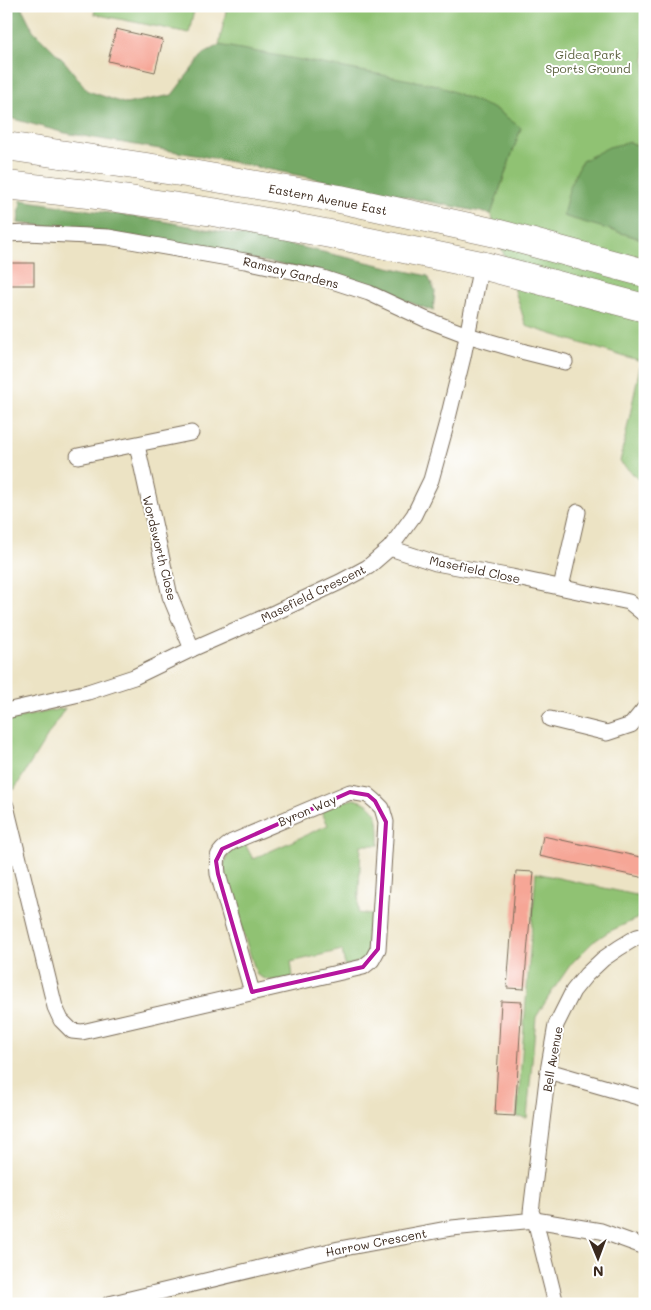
<svg xmlns="http://www.w3.org/2000/svg" width="651" height="1310" font-family="Mali,sans-serif">
<style>
.green{fill:#90c273;stroke:#667648}
.forest{fill:#74a865;stroke:#586942}
.building{fill:#f6a696}
.lines{fill:none;stroke-linecap:round;stroke-linejoin:round}
.street-casing{stroke:#796b58;stroke-width:17}
.highway-casing{stroke:#796b58;stroke-width:29}
.street{stroke:#fff;stroke-width:15}
.highway{stroke:#fff;stroke-width:28}
.marked{fill:none;stroke:#b5179e;stroke-width:4;stroke-linejoin:round}
.labels{text-anchor:middle;dominant-baseline:central;stroke-width:4;stroke-linejoin:round;paint-order:stroke}
.park-label{font-size:12px;fill:#595f3c;stroke:#fff}
.street-label{font-size:12px;fill:#3b2a1e;stroke:#fff}
</style>
<rect width="100%" height="100%" fill="#fff"/>
<filter id="ink" filterUnits="userSpaceOnUse"><feTurbulence type="fractalNoise" baseFrequency=".02" numOctaves="2"/><feDisplacementMap in="SourceGraphic" scale="10" xChannelSelector="R" yChannelSelector="G"/><feConvolveMatrix kernelMatrix="1 2 1 2 8 2 1 2 1" color-interpolation-filters="sRGB"/></filter>
<filter id="wash" filterUnits="userSpaceOnUse"><feTurbulence type="fractalNoise" baseFrequency=".0096" numOctaves="4" result="noise"/><feDisplacementMap in="SourceGraphic" scale="20" xChannelSelector="R" yChannelSelector="G"/><feGaussianBlur stdDeviation="1.12" result="paint"/><feColorMatrix in="noise" values="0 0 0 0 0 0 0 0 0 0 0 0 0 0 0 0 0 1.4 0 .05"/><feComposite in="paint" operator="in"/></filter>
<g filter="url(#wash)">
<rect width="100%" height="100%" fill="#ece3c4"/>
<g class="green">
<polygon points="96,6 195,6 189,33 94,14"/>
<polygon points="227,6 645,6 645,150 630,142 564,215 645,240 645,485 620,462 641,362 526,326 491,214 521,128 219,45"/>
<polygon points="65,708 14,790 6,755 6,721 8,720"/>
<path d="M354,799C381,805 379,822 379,845H361L358,913L374,915L372,949L360,962L345,966L342,950L291,962L293,977C278,981 271,983 257,975L225,878L224,864L229,852L245,844L253,859L328,825L321,811L342,802Z"/>
<polygon points="536,873 645,897 645,915 608,932 593,942 571,964 553,990 536,1017 527,1118 517,1117"/>
</g>
<g class="forest">
<polygon points="6,6 21,6 33,30 65,62 88,91 126,104 172,95 204,53 219,45 437,85 497,110 521,128 491,214 207,157 65,133 6,117"/>
<polygon points="630,142 645,150 645,240 563,216 570,185 582,161 609,147"/>
<polygon points="21,200 156,220 279,242 428,276 435,291 433,311 339,276 133,236 18,223"/>
</g>
<g id="blocks">
<g class="building">
<polygon points="116,29 163,40 155,72 108,61"/>
<rect x="6" y="263" width="28" height="22"/>
<polygon points="543,836 645,858 645,878 539,856"/>
<polygon points="516,871 534,872 524,989 507,988"/>
<polygon points="501,1001 522,1002 515,1116 495,1115"/>
</g>
</g>
</g>
<g filter="url(#ink)">
<use href="#blocks" fill-opacity="0" stroke="#796b58" stroke-width="1"/>
<g class="lines">
<g class="street-casing">
<g id="street">
<polyline points="6,234 27,233 108,237 245,261 320,277 369,293 425,319 467,335 525,352 565,362"/>
<polyline points="137,445 170,596 192,649"/>
<polyline points="78,456 191,433"/>
<polyline points="390,548 436,563 512,577 629,602 645,615"/>
<polyline points="561,587 578,512"/>
<polyline points="6,711 88,692 134,677 192,649 276,612 340,582 368,567 390,548 414,515 431,480 447,422 463,357 481,265"/>
<polyline points="550,719 607,733 631,725 645,708"/>
<path d="M6,806L55,1007L61,1020L72,1031L82,1032L363,967L372,960L378,949L386,822L382,808L375,801L368,795L350,792L232,842C217,852 216,856 218,874L252,992"/>
<polyline points="548,1071 645,1099"/>
<polyline points="109,1304 339,1249 452,1228 535,1220 601,1231 645,1247"/>
<polyline points="556,1304 535,1220 531,1212 548,1071 556,1025 573,991 586,975 603,959 619,948 637,937 645,935"/>
</g>
</g>
<g class="highway-casing">
<g id="highway">
<polyline points="6,146 180,172 340,199 496,233 645,273"/>
<polyline points="6,185 88,194 213,212 346,237 481,265 645,308"/>
</g>
</g>
<use href="#street" class="street"/>
<use href="#highway" class="highway"/>
</g>
</g>
<path class="marked" d="M350,792L368,795L375,801L386,822L378,949L363,967L252,992L218,874L216,861L222,849Z"/>
<g class="labels">
<g class="park-label">
<text x="588" y="54">Gidea Park<tspan x="588" dy="14">Sports Ground</tspan></text>
</g>
<g class="street-label">
<text transform="translate(328 199) rotate(11)">Eastern Avenue East</text>
<text transform="translate(291 272) rotate(14)">Ramsay Gardens</text>
<text transform="translate(160 548) rotate(76)">Wordsworth Close</text>
<text transform="translate(475 569) rotate(12)">Masefield Close</text>
<text transform="translate(313 593) rotate(-26)">Masefield Crescent</text>
<text transform="translate(307 810) rotate(-23)">Byron Way</text>
<text transform="translate(552 1059) rotate(-80)">Bell Avenue</text>
<text transform="translate(376 1242) rotate(-11)">Harrow Crescent</text>
</g>
</g>
<rect width="651" height="1310" fill="none" stroke="#fff" stroke-width="25"/>
<g transform="translate(598 1258) rotate(179)" stroke="#ffffff" stroke-width="4" paint-order="stroke">
<path d="M0-4L9 19L0 12L-9 19Z" fill="#3b2a1e"/>
<text y="-8" font-size="14" font-weight="bold" text-anchor="middle" fill="#3b2a1e">N</text>
</g>
</svg>
